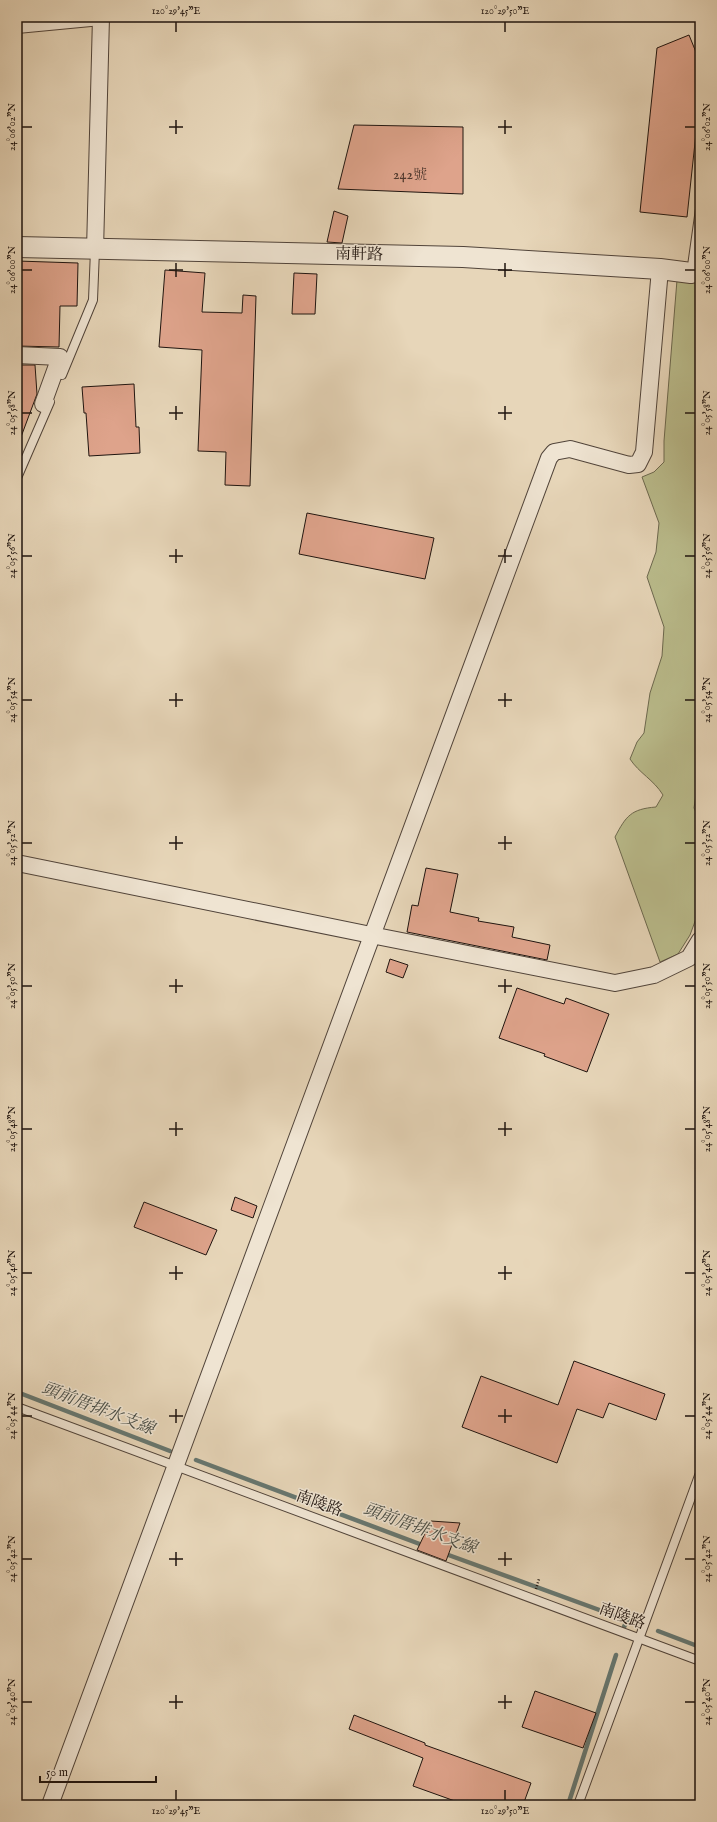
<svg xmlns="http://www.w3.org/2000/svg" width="717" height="1822" font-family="'IM FELL English','Noto Serif TC',serif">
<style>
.green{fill:#babc8c;stroke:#6c684e}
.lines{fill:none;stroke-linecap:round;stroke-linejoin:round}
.stream{stroke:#677770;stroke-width:4.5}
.building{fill:#dea38b;stroke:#1f140f}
.service-casing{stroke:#51443a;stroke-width:10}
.minor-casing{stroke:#51443a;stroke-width:18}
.tertiary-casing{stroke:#51443a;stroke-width:22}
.path{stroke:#1f140f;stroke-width:2.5;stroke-dasharray:1 2;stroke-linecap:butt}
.service{stroke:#efe4d2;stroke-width:8}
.minor{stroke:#efe4d2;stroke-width:16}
.tertiary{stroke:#efe4d2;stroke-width:20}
.ticks{fill:none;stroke:#1f140f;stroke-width:1.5}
.labels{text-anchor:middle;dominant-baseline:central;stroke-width:3;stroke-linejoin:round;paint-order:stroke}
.number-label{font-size:14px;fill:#4f382e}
.street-label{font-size:16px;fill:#1f140f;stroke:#efe4d2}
.water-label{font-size:17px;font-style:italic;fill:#494e47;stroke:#efe4d2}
.neatline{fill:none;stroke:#1f140f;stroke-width:1.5}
.ticks-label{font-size:10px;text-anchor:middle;fill:#1f140f}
</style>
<rect width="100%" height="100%" fill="#e7d6b9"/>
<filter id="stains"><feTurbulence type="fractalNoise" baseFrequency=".005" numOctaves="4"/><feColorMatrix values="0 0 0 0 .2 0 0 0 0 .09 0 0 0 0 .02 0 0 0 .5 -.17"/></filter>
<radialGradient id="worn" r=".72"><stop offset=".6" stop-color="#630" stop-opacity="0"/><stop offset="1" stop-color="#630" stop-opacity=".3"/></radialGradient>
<path class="green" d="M677,280L700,282V768L694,808L700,820V891L697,916L690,935L678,954L660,962L615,837C626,816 631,809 656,807L663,795C654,780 639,773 630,759L637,742L644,733L650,693L662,656L664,627L647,577L656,552L659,523L642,477L654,472L664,462V441Z"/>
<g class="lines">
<g class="stream">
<polyline points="17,1392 170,1451"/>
<polyline points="196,1460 425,1546"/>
<polyline points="443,1553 635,1623"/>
<polyline points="624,1627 627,1620"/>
<polyline points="658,1631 700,1647"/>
<polyline points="568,1805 616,1655"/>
</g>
</g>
<g class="building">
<polygon points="689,35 700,62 700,96 687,217 640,212 657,48"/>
<polygon points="354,125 463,127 463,194 338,189"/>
<polygon points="334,211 348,216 342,243 327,242"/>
<polygon points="17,261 78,263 77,306 60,306 59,347 17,346"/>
<polygon points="165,270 205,273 202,312 242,313 243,295 256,296 250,486 225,485 226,452 198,451 202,350 159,347"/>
<polygon points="294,273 317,274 315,314 292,314"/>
<polygon points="17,365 35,365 37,394 18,445"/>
<polygon points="134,384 136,427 139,427 140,453 89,456 86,413 84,413 82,387"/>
<polygon points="307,513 434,538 425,579 299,554"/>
<polygon points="426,868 458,874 450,912 479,918 478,921 514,927 512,937 550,945 547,960 407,932 412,905 418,906"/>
<polygon points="390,959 408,965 403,978 386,972"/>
<polygon points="517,988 564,1004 566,998 609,1014 587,1072 544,1056 545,1054 499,1038"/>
<polygon points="235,1197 257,1206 253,1218 231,1210"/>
<polygon points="144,1202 217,1230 206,1255 134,1227"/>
<polygon points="574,1361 665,1394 656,1420 609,1403 603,1418 577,1409 557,1463 462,1427 481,1376 558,1405"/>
<polygon points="431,1521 460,1523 446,1561 417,1550"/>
<polygon points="535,1691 596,1713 583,1748 522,1727"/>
<polygon points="354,1715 425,1743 425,1745 531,1783 523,1805 466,1805 413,1786 423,1758 349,1729"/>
</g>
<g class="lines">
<g class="service-casing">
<g id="service">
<polyline points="691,273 700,209"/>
<polyline points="62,375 93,300 95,250"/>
<polyline points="17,478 50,402"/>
<polyline points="17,1407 700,1661"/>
<polyline points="578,1805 700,1473"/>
</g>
</g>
<g class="minor-casing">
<g id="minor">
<polyline points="17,25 101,17"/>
<polyline points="95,250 101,17"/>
<polyline points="17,355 60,357 43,404"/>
<polyline points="17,863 371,935 615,983 654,975 689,958 700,940"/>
<path d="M50,1805C218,1357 382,907 549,458L554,452L570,449L629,465L638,464L644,452L660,269"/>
</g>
</g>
<g class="tertiary-casing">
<polyline id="tertiary" points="17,247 463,257 660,269 691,273 700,271"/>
</g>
<polyline class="path" points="536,1589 539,1579"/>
<use href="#service" class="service"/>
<use href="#minor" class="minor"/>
<use href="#tertiary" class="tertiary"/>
</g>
<path class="ticks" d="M176,22V32M505,22V32M176,120V134M505,120V134M22,127H32M169,127H183M498,127H512M685,127H695M176,263V277M505,263V277M22,270H32M169,270H183M498,270H512M685,270H695M176,406V420M505,406V420M22,413H32M169,413H183M498,413H512M685,413H695M176,549V563M505,549V563M22,556H32M169,556H183M498,556H512M685,556H695M176,693V707M505,693V707M22,700H32M169,700H183M498,700H512M685,700H695M176,836V850M505,836V850M22,843H32M169,843H183M498,843H512M685,843H695M176,979V993M505,979V993M22,986H32M169,986H183M498,986H512M685,986H695M176,1122V1136M505,1122V1136M22,1129H32M169,1129H183M498,1129H512M685,1129H695M176,1266V1280M505,1266V1280M22,1273H32M169,1273H183M498,1273H512M685,1273H695M176,1409V1423M505,1409V1423M22,1416H32M169,1416H183M498,1416H512M685,1416H695M176,1552V1566M505,1552V1566M22,1559H32M169,1559H183M498,1559H512M685,1559H695M176,1695V1709M505,1695V1709M22,1702H32M169,1702H183M498,1702H512M685,1702H695M176,1790V1800M505,1790V1800"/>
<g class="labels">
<g class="number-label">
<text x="410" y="175">242號</text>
</g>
<g class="street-label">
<text transform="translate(359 255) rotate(1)">南軒路</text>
<text transform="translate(319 1504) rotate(20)">南陵路</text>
<text transform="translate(622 1617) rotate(20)">南陵路</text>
</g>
<g class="water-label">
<text transform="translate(98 1409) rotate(21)">頭前厝排水支線</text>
<text transform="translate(420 1529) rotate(20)">頭前厝排水支線</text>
</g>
</g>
<rect width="717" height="1822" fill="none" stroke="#e7d6b9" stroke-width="44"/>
<path d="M40 1776v6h116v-6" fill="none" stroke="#1f140f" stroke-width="2"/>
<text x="46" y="1776" font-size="12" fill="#1f140f" stroke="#efe4d2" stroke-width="3" paint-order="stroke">50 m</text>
<rect x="22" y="22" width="673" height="1778" class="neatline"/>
<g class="ticks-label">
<text x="176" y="14">120°29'45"E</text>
<text x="505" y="14">120°29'50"E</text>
<text transform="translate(11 127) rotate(-90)" y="4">24°06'02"N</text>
<text transform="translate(706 127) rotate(-90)" y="4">24°06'02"N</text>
<text transform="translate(11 270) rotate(-90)" y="4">24°06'00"N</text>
<text transform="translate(706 270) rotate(-90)" y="4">24°06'00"N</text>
<text transform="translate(11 413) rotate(-90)" y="4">24°05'58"N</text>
<text transform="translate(706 413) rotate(-90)" y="4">24°05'58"N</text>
<text transform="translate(11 556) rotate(-90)" y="4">24°05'56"N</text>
<text transform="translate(706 556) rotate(-90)" y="4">24°05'56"N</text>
<text transform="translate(11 700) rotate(-90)" y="4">24°05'54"N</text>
<text transform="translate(706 700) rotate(-90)" y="4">24°05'54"N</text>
<text transform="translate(11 843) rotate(-90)" y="4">24°05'52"N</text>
<text transform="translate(706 843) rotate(-90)" y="4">24°05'52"N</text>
<text transform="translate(11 986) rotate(-90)" y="4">24°05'50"N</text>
<text transform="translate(706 986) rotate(-90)" y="4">24°05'50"N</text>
<text transform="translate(11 1129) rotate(-90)" y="4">24°05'48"N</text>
<text transform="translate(706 1129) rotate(-90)" y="4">24°05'48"N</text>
<text transform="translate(11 1273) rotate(-90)" y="4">24°05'46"N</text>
<text transform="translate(706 1273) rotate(-90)" y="4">24°05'46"N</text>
<text transform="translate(11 1416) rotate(-90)" y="4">24°05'44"N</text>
<text transform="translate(706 1416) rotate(-90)" y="4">24°05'44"N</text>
<text transform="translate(11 1559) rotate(-90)" y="4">24°05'42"N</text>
<text transform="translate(706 1559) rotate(-90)" y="4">24°05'42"N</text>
<text transform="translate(11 1702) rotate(-90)" y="4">24°05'40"N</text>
<text transform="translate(706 1702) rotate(-90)" y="4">24°05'40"N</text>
<text x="176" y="1814">120°29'45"E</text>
<text x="505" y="1814">120°29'50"E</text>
</g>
<rect width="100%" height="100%" filter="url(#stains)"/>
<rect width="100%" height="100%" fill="url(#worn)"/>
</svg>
